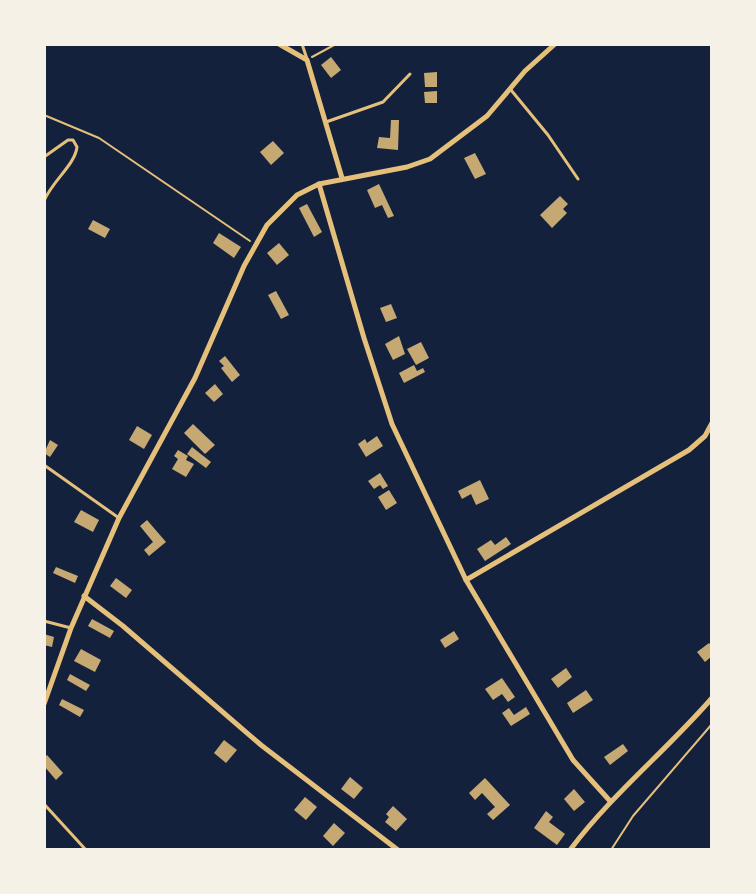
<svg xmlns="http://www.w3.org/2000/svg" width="756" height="894" font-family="'Noto Sans',sans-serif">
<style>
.building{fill:#c6a872}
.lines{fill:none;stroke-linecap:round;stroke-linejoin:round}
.path{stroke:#e5c07b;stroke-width:2}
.service{stroke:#e5c07b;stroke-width:3}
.minor{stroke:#e5c07b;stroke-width:5}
</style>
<rect width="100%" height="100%" fill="#14213d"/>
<g class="building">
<polygon points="331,57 341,70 331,78 321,65"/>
<polygon points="437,72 437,87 425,87 424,73"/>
<polygon points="437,91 437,103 425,103 424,92"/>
<polygon points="391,120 399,120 398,150 377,148 379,137 390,138"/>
<polygon points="273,141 284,153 271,165 260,152"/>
<polygon points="475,153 486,174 475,179 464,158"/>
<polygon points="379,184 394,216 388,218 382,205 375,208 367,190"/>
<polygon points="560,196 568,204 563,209 567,213 552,228 540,215"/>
<polygon points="307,204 322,232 314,237 299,208"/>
<polygon points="93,220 110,229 105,238 88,229"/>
<polygon points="219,233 241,247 234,258 213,243"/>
<polygon points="279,243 289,255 277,265 267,253"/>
<polygon points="276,291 289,315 281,319 268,295"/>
<polygon points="391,304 397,318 386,322 380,308"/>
<polygon points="399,336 405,354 393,360 385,344"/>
<polygon points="421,342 429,358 416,365 407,349"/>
<polygon points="225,356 240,375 232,382 221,368 224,366 219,361"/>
<polygon points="414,365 417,371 423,368 425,372 404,383 399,373"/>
<polygon points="215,384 223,394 214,402 205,393"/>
<polygon points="193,424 215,445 205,454 184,433"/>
<polygon points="137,426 152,435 144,449 129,440"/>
<polygon points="377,436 383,446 366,457 358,444 365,439 367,443"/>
<polygon points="50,440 58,445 50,457 44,453"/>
<polygon points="192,447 211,462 206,468 187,454"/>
<polygon points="178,450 188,456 186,460 194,464 186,477 172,469 178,459 174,456"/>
<polygon points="380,473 388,486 383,489 380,485 374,489 368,481"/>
<polygon points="480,480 489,499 476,505 471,494 462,499 458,491"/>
<polygon points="389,490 397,503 386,510 378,497"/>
<polygon points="81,510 99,520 93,532 74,522"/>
<polygon points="147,520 166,542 149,556 144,550 153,542 140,526"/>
<polygon points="506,537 511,544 485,561 477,549 491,540 495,545"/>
<polygon points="56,567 78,576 75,583 53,573"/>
<polygon points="116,578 132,590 126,598 110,586"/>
<polygon points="92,619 114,631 110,638 88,626"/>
<polygon points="454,631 459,639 445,648 440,640"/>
<polygon points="44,634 54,637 52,647 44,645"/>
<polygon points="709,643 712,647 712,656 705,662 697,652"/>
<polygon points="81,649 101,660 95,672 74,661"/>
<polygon points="566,668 572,677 558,688 551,679"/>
<polygon points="70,674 90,685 86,691 67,680"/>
<polygon points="502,678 515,697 508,702 502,694 493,700 485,689"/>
<polygon points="586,690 593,700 573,713 567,703"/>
<polygon points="62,699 84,710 80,717 59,705"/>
<polygon points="526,707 530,714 511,726 502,713 509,708 514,715"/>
<polygon points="224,740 237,750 226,763 214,753"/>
<polygon points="623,744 628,751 610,765 604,757"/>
<polygon points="47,755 63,773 56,780 44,766 44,758"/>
<polygon points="350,777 363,788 354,799 341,789"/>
<polygon points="485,778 510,805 493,820 487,814 495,807 482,793 475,800 469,793"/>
<polygon points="574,789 585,802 574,811 564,799"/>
<polygon points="305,797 317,807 306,820 294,810"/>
<polygon points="393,806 407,819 396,831 385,822 389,817 386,814"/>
<polygon points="546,811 553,817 549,822 565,834 557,845 534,828"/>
<polygon points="334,823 345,833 333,846 323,836"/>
</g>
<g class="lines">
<g class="path">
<polyline points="312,57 336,44"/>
<polyline points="44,115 99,138 250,241"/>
<polyline points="611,850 633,816 712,724"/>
</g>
<g class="service">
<polyline points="302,44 307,59"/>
<polyline points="511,90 548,135 578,179"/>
<polyline points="326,122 383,102 410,74"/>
<path d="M44,157L68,140H73L77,147C75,165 52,181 44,201"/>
<polyline points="44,465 119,518"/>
<polyline points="44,621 71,628"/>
<polyline points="44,804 86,850"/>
</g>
<g class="minor">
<polyline points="279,44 307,60 342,178"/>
<polyline points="319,184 364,338 392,424 466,580 573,760 610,801"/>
<polyline points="466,580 689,450 705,436 712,423"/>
<polyline points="84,596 123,626 261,745 398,850"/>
<polyline points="44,704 71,628 119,518 195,378 244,266 267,225 297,195 319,184 407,167 430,159 487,116 525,71 555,44"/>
<path d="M570,850C612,794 666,751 712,698"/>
</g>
</g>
<rect width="756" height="894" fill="none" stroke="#f6f1e7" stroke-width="92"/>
</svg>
